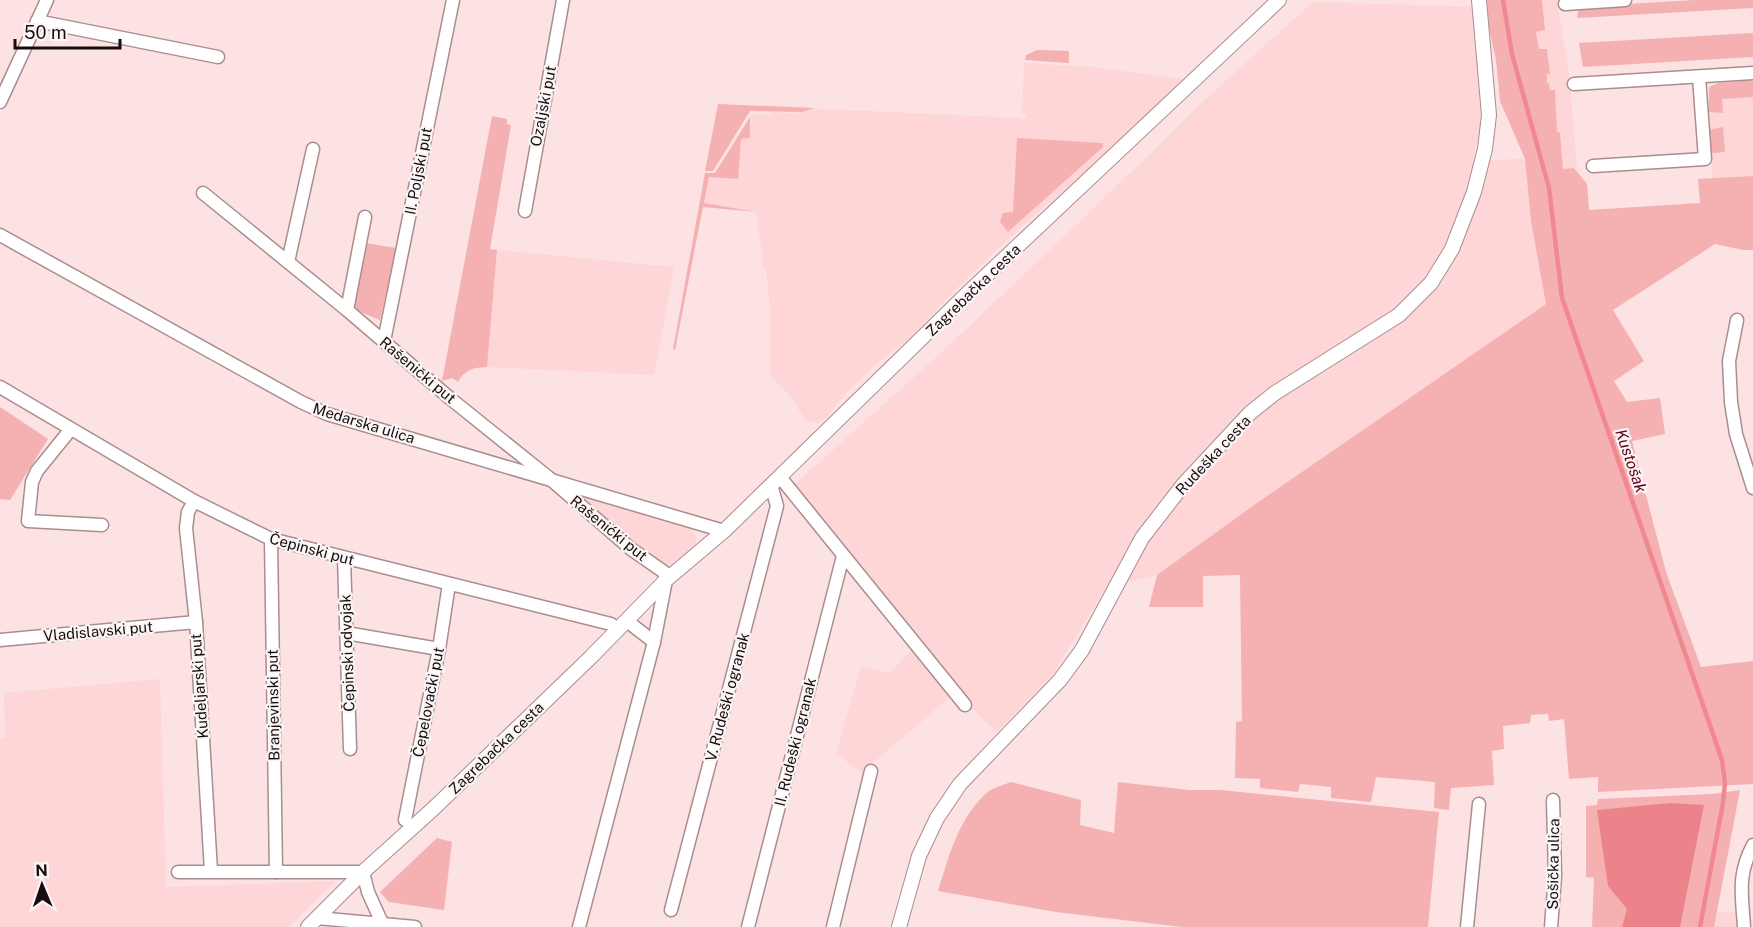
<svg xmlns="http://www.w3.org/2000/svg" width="1753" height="927" font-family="'Public Sans',sans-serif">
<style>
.built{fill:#ffd6d7}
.green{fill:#f5b0b2}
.forest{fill:#ec838b}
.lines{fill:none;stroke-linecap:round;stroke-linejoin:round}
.stream{stroke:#f2888f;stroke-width:4.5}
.minor-casing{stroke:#aa8d8e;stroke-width:15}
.tertiary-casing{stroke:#aa8d8e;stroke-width:16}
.minor{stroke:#fff;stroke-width:12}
.tertiary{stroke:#fff;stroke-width:14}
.labels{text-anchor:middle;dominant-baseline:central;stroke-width:4.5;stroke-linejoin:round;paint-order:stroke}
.street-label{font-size:15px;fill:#170d0e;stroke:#fbf5f5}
.water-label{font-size:16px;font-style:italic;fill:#610019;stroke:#fbf5f5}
</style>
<rect width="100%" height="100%" fill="#fce2e3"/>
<g class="built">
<polygon points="1542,0 1557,0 1569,74 1577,167 1574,168 1563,169 1560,133 1557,133 1555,91 1549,90 1547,83 1547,74 1550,74 1547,49 1539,50 1536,31 1545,30"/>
<polygon points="1313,2 1481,7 1480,129 1473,160 1525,159 1531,221 1546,304 1254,505 1157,575 1106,587 1053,674 997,732 955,693 862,772 836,754 861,666 889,673 916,645 794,485 943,351 1091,211 1210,95"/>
<polygon points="1024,63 1092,67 1183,79 1095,163 1010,237 956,289 911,337 875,365 845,394 827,417 817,423 806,421 790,396 770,375 770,307 766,269 764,269 756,212 704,203 708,176 738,178 741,139 750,138 751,114 770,115 771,112 798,114 798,108 1026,118 1026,114 1022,114"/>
<polygon points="1753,80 1753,193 1731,207 1712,178 1709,87 1718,83"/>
<polygon points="497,250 674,267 655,371 653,375 487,367"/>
<polygon points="581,491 691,529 696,537 696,542 693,547 675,564 661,564 596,513 577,494"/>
<polygon points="160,679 166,887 336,881 289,927 0,927 0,738 5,737 4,693"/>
<polygon points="1739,911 1740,927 1714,927 1716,912"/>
</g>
<g class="green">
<polygon points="1487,0 1542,0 1545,30 1536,32 1539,49 1547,49 1550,74 1547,74 1547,83 1549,83 1550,90 1555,90 1557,132 1560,133 1563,169 1574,168 1587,184 1589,210 1700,203 1698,179 1753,176 1753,250 1743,250 1715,244 1613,310 1644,361 1614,381 1627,402 1660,398 1665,434 1632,441 1666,572 1701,667 1753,661 1753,784 1598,792 1598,777 1569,779 1564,719 1549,721 1548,714 1531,715 1530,723 1503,726 1504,749 1492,751 1494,785 1451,788 1449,810 1434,808 1435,782 1376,777 1371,802 1331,798 1331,787 1300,784 1298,792 1260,788 1260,779 1235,778 1236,722 1242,721 1240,575 1203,576 1203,607 1149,607 1157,575 1254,505 1546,304 1531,221 1525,159 1500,101 1496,60 1489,28"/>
<polygon points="1694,0 1753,0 1753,8 1577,18 1579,7"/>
<polygon points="1753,33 1753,57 1583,67 1579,43"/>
<polygon points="1037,50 1069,51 1069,63 1025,60 1026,55"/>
<polygon points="1753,80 1753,97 1722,99 1723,113 1709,112 1709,87 1718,83"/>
<polygon points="718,104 814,108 802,112 750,111 713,171 705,171"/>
<path d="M492,116L507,119V124L511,125L490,249L497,250L487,367C474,367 464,370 458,382L452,378L442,381Z"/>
<polygon points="750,117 750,138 741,139 738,179 709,177 704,203 756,212 703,207 675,350 673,349 705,173 715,173"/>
<polygon points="1723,127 1725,152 1713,153 1710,151 1709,130"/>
<polygon points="1017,138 1103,143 1103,147 1008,232 1000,222 1003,213 1013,212"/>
<polygon points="365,243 396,248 380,320 358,311 353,303"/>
<polygon points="0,407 48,439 10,500 0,499"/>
<path d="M1011,782L1081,800L1080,825L1114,833L1118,782L1189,790H1221L1439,812L1428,927H1182L1056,912L938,891C949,856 959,816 989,791C995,787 1004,785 1011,782Z"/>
<polygon points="1740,790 1714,927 1592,927 1594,878 1586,877 1586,806 1597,805 1598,799 1712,794"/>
<polygon points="437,838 452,842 444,910 389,902 380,892"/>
</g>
<polygon class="forest" points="1670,803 1704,805 1680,927 1622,927 1627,909 1608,886 1597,810"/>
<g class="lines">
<polyline class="stream" points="1503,0 1512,54 1549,188 1562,298 1722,760 1725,783 1723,803 1700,927"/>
<g class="minor-casing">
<g id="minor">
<polyline points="1565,4 1625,0"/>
<polyline points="37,21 218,57"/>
<polyline points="1574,84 1753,73"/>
<polyline points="0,102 47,0"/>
<polyline points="1593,166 1705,159 1699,77"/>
<polyline points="203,193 347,310 452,400 548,477 631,549 664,572 666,580 654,642 627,621"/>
<polyline points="525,211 563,0"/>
<polyline points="0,235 301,402 327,414 724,531"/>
<polyline points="288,262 313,149"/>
<polyline points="347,310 365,217"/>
<polyline points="1737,320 1729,361 1731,402 1736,434 1753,488"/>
<polyline points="384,341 453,0"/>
<polyline points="0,387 194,501 271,539 611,624 617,631"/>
<polyline points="71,429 37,471 32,482 28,521 102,525"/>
<polyline points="780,477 965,705"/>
<polyline points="194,501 188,512 186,528 196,622 211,871"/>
<polyline points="271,539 276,872"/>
<polyline points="344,558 350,749"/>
<polyline points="346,633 439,649"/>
<polyline points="0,640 196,622"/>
<polyline points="405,820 439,649 449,584"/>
<polyline points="178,872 363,872 368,892 382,923"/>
<polyline points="671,910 777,506 771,485"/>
<polyline points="317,918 415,927"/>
<polyline points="579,927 654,642"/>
<polyline points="748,927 843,556"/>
<polyline points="833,927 871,771"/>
<polyline points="1467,927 1479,804"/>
<polyline points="1551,927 1555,876 1553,800"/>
<path d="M1744,927C1742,895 1737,875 1753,845"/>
</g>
</g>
<g class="tertiary-casing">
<g id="tertiary">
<polyline points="308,927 363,872 433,809 591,657 666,580 724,531 972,289 1279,0"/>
<polyline points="899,927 919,856 937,818 960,784 1060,680 1082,650 1142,538 1183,485 1250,413 1275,393 1399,315 1431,283 1452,249 1474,192 1485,149 1489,115 1479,0"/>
</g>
</g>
<use href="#minor" class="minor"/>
<use href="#tertiary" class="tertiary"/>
</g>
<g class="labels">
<g class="street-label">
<text transform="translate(543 106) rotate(-79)">Ozaljski put</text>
<text transform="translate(418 171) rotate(-79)">II. Poljski put</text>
<text transform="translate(973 290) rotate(-44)">Zagrebačka cesta</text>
<text transform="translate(418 370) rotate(40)">Rašenički put</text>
<text transform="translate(364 423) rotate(17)">Medarska ulica</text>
<text transform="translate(1213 455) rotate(-47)">Rudeška cesta</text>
<text transform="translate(609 528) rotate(39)">Rašenićki put</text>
<text transform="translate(312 549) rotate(15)">Čepinski put</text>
<text transform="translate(98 631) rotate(-5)">Vladislavski put</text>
<text transform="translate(347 653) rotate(-92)">Čepinski odvojak</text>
<text transform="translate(199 686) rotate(-94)">Kudeljarski put</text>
<text transform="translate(727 697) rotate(-75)">V. Rudeški ogranak</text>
<text transform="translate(428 702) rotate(-79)">Čepelovački put</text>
<text transform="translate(273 705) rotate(-91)">Branjevinski put</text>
<text transform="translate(795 742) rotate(-76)">II. Rudeški ogranak</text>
<text transform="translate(496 748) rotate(-44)">Zagrebačka cesta</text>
<text transform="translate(1553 864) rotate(-89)">Sošička ulica</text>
</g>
<g class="water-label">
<text transform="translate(1631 461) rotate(71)">Kustošak</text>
</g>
</g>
<g transform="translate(42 885) rotate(358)" stroke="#fbf5f5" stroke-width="4.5" paint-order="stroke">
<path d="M0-4.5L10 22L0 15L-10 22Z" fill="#170d0e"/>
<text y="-9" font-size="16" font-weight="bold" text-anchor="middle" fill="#170d0e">N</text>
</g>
<path d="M15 39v9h105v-9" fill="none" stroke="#170d0e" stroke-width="3"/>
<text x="24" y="39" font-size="18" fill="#170d0e" stroke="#fbf5f5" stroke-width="4.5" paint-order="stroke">50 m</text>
</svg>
